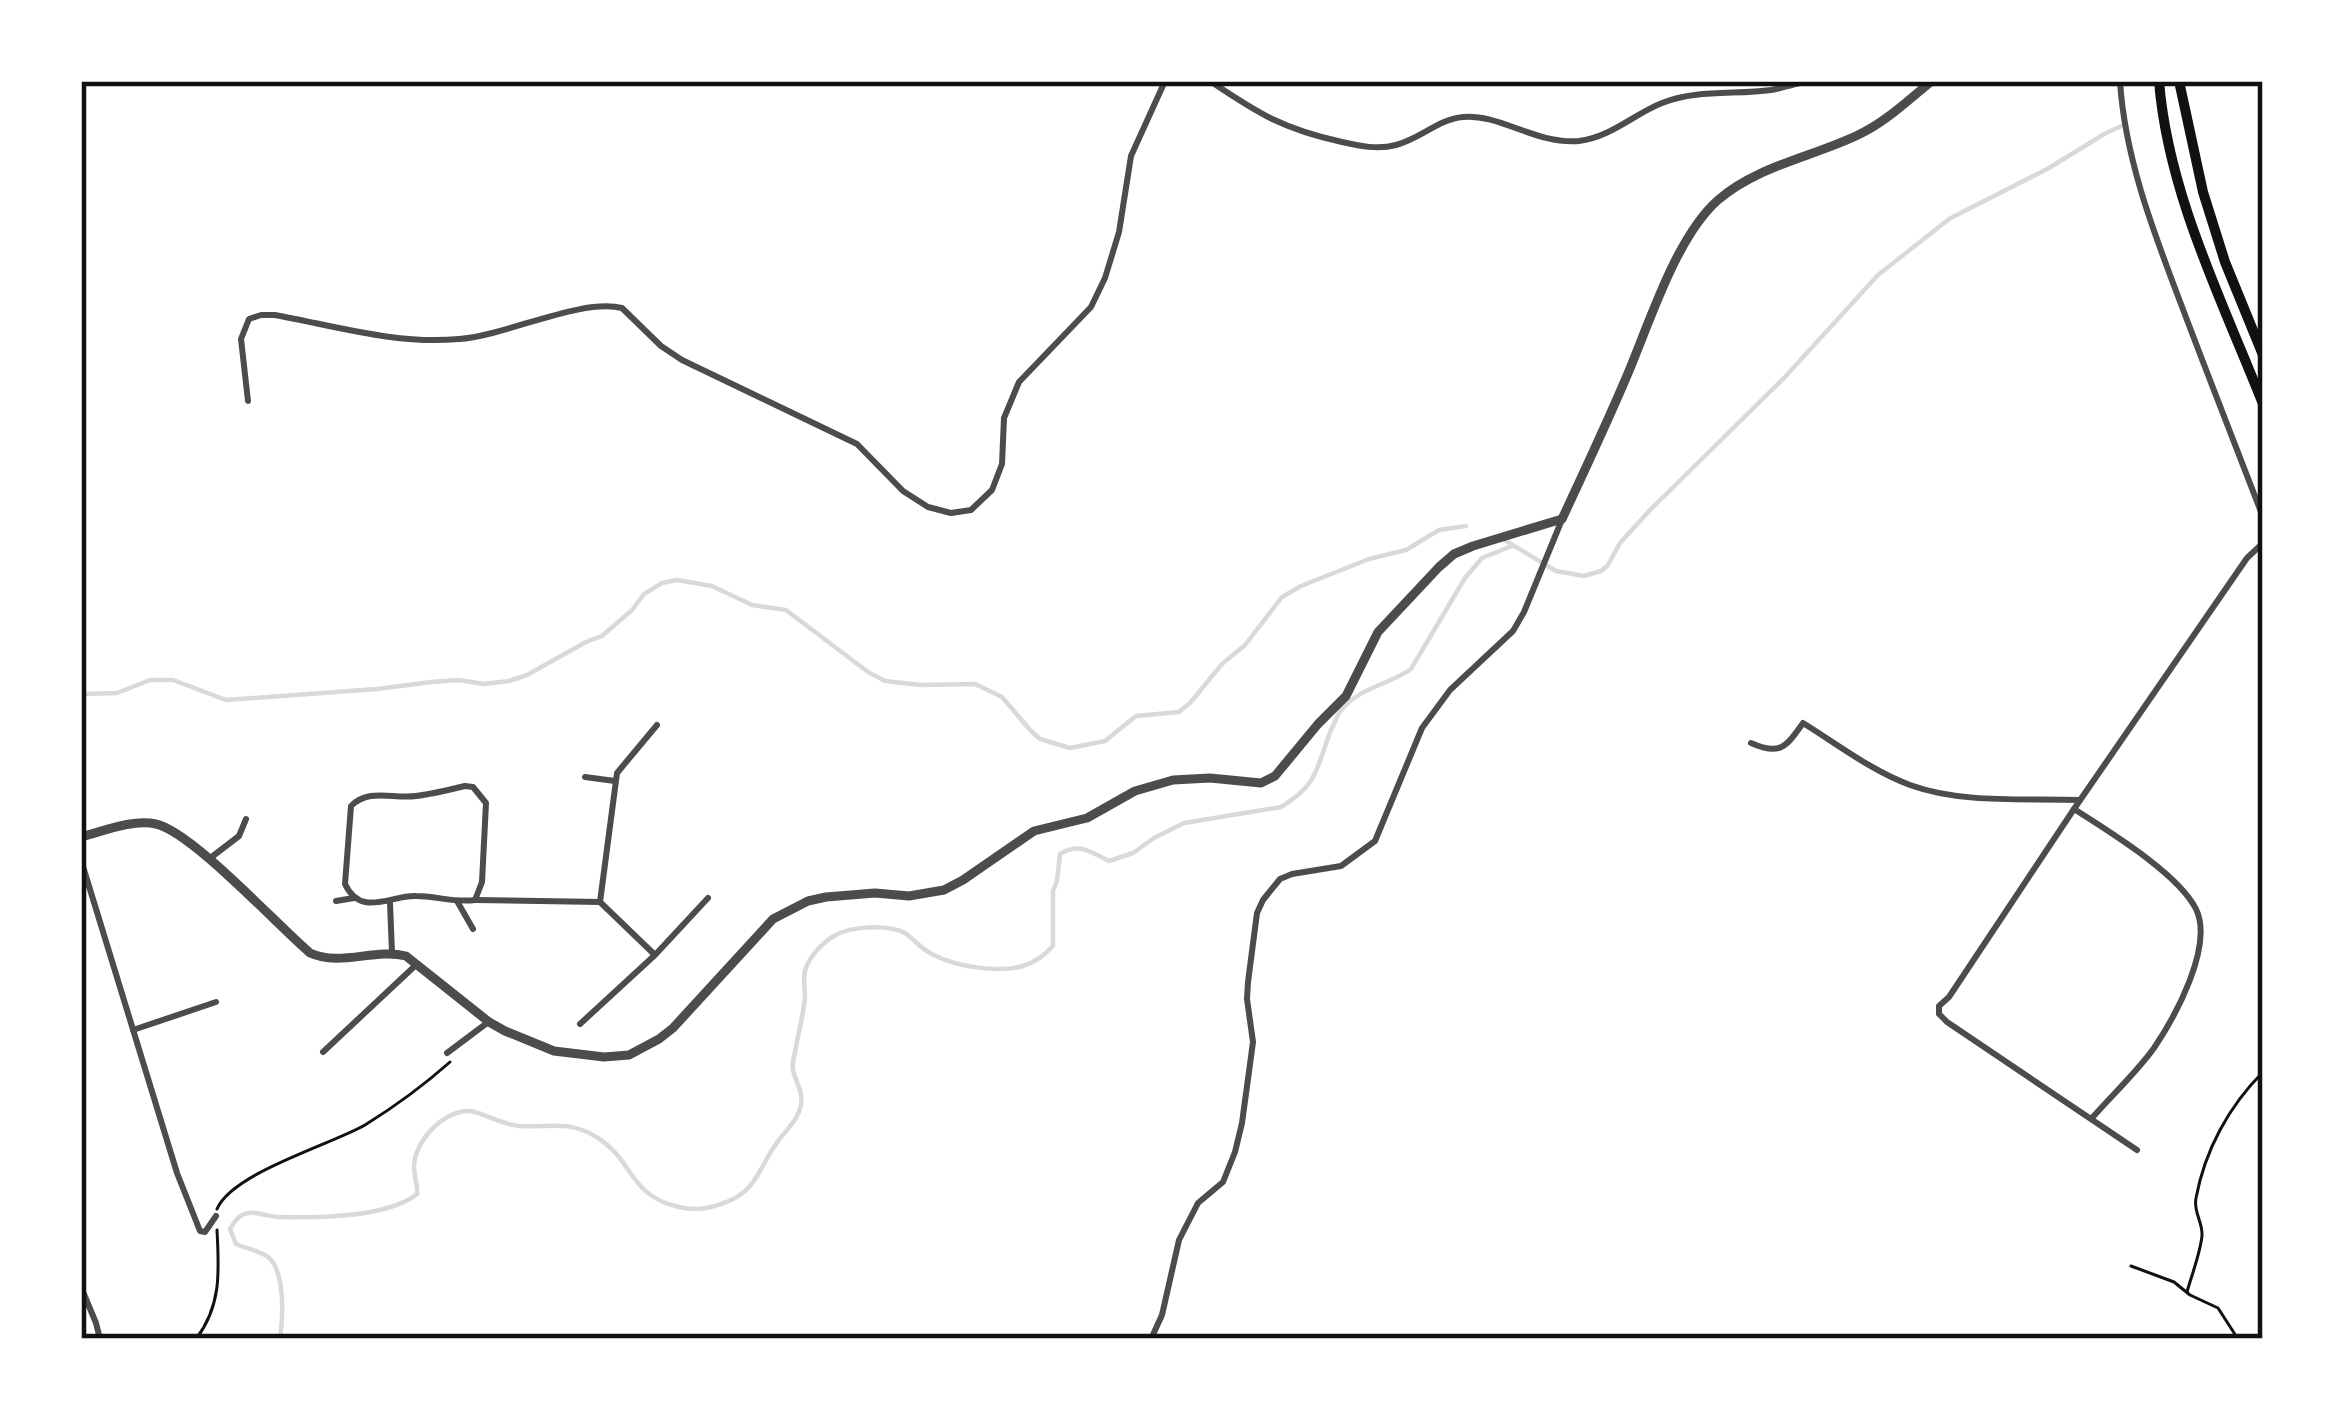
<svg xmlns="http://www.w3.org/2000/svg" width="2344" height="1420" font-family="'Archivo Narrow',sans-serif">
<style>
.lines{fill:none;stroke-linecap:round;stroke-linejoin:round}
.stream{stroke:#d9d9d9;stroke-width:4.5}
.path{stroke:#111;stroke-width:3}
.minor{stroke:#4c4c4c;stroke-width:6}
.tertiary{stroke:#4c4c4c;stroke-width:9}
.trunk{stroke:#111;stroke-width:10}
.neatline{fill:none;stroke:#111;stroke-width:4.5}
</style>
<rect width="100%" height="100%" fill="#fff"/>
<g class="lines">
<g class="stream">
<polyline points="1506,541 1556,571 1584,576 1601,571 1608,565 1620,543 1650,510 1784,378 1878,275 1949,219 2049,168 2106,133 2126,124"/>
<polyline points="81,694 117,693 150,680 173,680 226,700 377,689 431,682 459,680 484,684 509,681 527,675 586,642 602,636 632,610 644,594 662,583 677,580 712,586 752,605 786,610 868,672 885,681 921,685 975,684 1002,697 1031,731 1040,739 1070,748 1105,741 1136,716 1179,712 1190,703 1222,664 1245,645 1282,597 1301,586 1369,559 1406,550 1439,530 1466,526"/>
<path d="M280,1339C283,1318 286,1266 265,1255C256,1250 245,1248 236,1244L230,1229C234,1223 236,1218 242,1215C253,1209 267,1217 279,1217C318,1218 387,1218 417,1194C418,1184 414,1177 414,1167C414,1140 448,1105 475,1112C491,1117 502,1124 519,1126C551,1128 568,1119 598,1138C634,1161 629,1196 679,1207C689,1209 696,1210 706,1208C761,1197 754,1170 782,1136C790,1126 798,1119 801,1105C803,1091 796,1083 793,1070C792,1067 794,1056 795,1052C798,1035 803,1016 805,998C805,990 803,979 805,971C808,958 822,943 834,936C850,926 888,924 905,933C915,940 922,950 934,955C957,967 998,973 1023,966C1036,962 1044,955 1053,946V891L1057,881L1060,854C1080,842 1090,852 1109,861L1133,853L1154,838L1184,823L1281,807C1319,784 1316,768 1331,730C1332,729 1338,714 1339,713C1356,688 1389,685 1411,669L1465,578L1482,558L1512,546"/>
</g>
<g class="path">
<path d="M217,1209C232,1173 330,1145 365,1125C394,1107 424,1085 450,1062"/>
<polyline points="2131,1266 2174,1282 2190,1295 2218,1308 2238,1339"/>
<path d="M2187,1292C2192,1274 2200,1254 2202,1236C2203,1222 2193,1212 2196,1198C2205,1150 2229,1106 2263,1072"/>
<path d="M196,1339C222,1305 219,1270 217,1230"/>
</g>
<g class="minor">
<path d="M1210,81C1259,114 1283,129 1342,142C1360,146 1378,150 1396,145C1420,139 1439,119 1463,117C1498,113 1537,145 1579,141C1611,137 1634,114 1662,103C1696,89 1736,95 1771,90C1783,88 1795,84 1807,81"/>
<path d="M2120,81C2125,163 2158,243 2187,320C2212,386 2238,452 2263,517"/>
<path d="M248,401L241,339L249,319L261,315H275C335,326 397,345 459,339C505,336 580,298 622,308L661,346L682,360L857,444L903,491L928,507L951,513L971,510L992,490L1002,464L1004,418L1019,382L1091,307L1105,278L1119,232L1131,156L1165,81"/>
<path d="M1751,743C1780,756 1786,747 1803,723C1837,744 1872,771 1910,785C1962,804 2026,798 2080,800"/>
<polyline points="585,777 615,781"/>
<path d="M465,786L473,787L486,803L482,882L475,900C455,903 436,896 416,896C391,895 361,918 345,884L351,806C369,788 392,799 416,796C432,794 449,790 465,786Z"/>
<path d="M2074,809C2108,831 2178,873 2196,909C2214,946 2175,1017 2154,1048C2136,1073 2112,1095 2092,1118"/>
<polyline points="209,859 239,836 246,819"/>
<polyline points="81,860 177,1173 200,1231 205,1232 216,1216"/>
<polyline points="475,900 600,902 617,773 657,725"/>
<polyline points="336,901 354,898"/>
<polyline points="457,901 473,929"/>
<polyline points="600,902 654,954"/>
<polyline points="390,903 392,953"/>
<polyline points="580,1024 655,955 708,898"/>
<polyline points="133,1030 216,1002"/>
<polyline points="323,1052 417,964"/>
<polyline points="447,1053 487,1023"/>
<polyline points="2137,1150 1947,1022 1939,1014 1939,1006 1949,997 2074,809 2247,558 2263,543"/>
<polyline points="81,1287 96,1323 100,1339"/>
<polyline points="1151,1339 1162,1315 1179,1240 1198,1203 1223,1182 1235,1152 1242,1123 1253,1042 1247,999 1248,982 1257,913 1263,900 1280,879 1292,874 1341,866 1375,841 1422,728 1450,690 1513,631 1524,612 1561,522"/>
</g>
<path class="tertiary" d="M81,837C104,831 132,819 156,824C192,832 277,925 310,953C341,967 374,948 406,956L489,1022L505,1031L554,1051L604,1057L629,1055L659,1039L673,1028L773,919L808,901L826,897L875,893L909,896L944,890L963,880L1034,831L1087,818L1135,791L1173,780L1210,778L1261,783L1275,776L1318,724L1346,696L1378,632L1439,567L1454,554L1473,546L1562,519C1584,472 1606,425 1626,378C1649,325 1675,238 1718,200C1757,166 1812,157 1858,135C1886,122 1908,100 1932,81"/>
<g class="trunk">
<path d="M2159,81C2168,194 2222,300 2263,404"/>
<polyline points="2179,81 2203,192 2225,262 2263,355"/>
</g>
</g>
<rect width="2344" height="1420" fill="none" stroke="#ffffff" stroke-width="168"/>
<rect x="84" y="84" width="2176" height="1252" class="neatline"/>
</svg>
